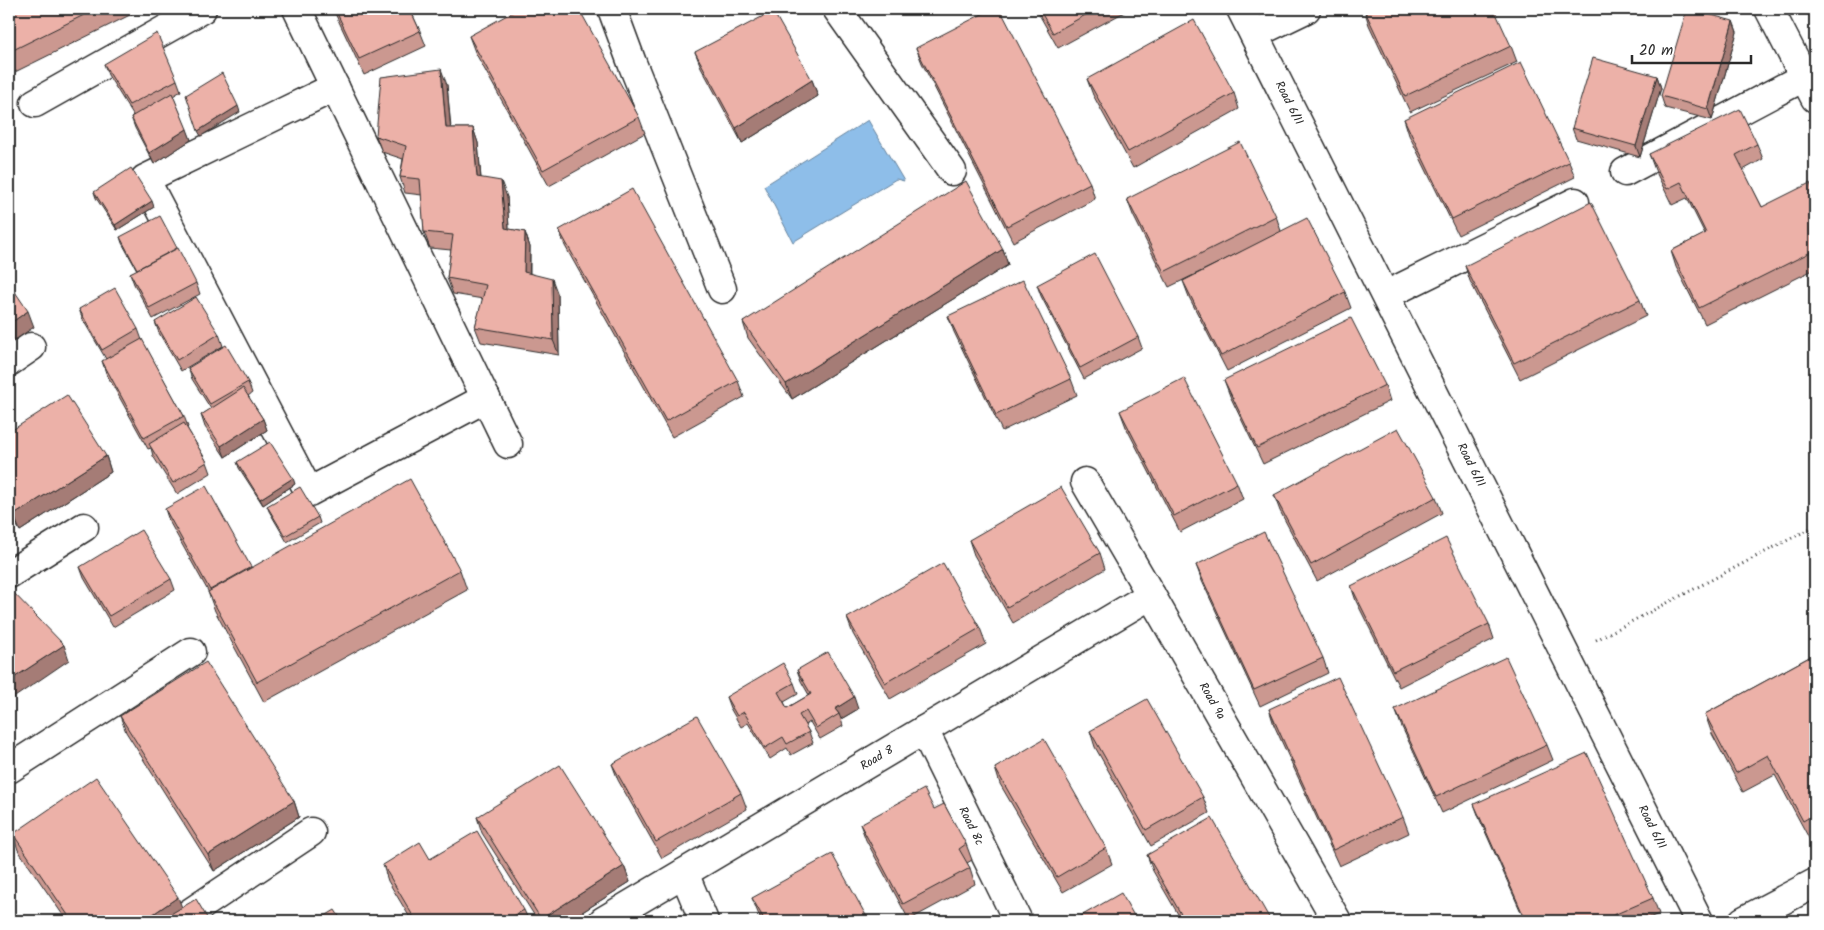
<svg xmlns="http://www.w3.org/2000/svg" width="1824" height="930" font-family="Kalam,sans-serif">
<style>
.water{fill:#8ebee9;stroke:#66839d}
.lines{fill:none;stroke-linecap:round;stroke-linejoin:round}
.street-casing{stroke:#2b2b2b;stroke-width:31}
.path{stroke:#2b2b2b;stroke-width:3;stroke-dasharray:1 4;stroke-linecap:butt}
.street{stroke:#fff;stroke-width:28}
.wall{fill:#cb9890;stroke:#2b2b2b}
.shaded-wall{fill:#a57c76;stroke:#2b2b2b}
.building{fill:#ecb1a8;stroke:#2b2b2b}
.labels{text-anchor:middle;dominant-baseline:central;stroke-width:4;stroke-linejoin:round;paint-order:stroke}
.street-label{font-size:12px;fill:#2b2b2b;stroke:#fff}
</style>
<rect width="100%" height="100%" fill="#fff"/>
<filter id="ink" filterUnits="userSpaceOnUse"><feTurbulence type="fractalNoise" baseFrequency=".02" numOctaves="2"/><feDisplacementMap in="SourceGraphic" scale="10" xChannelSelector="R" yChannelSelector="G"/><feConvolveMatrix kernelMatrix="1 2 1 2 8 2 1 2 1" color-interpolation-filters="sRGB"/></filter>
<g filter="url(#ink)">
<polygon class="water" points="868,120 904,181 896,179 793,242 764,186"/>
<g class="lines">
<g class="street-casing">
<g id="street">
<polyline points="297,9 508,444"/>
<polyline points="612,9 632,63 722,289"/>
<polyline points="837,9 952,171"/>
<polyline points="1241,9 1699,921"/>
<polyline points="1769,9 1815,98"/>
<polyline points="1254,34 1306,9"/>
<polyline points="335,87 145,179 309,492 486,398"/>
<polyline points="35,103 202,9"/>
<polyline points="1625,172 1804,77"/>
<polyline points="1386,295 1575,202"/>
<polyline points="9,362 31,347"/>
<polyline points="1085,482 1151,595 1337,921"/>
<polyline points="9,574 84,527"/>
<polyline points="924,730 1018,921"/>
<polyline points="9,769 191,652"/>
<polyline points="684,873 704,921"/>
<polyline points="178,921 311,832"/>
<polyline points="603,921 1151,595"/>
<polyline points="1743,921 1815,883"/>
</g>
</g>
<polyline class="path" points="1596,640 1815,526"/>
<use href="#street" class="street"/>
</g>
<g class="wall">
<polygon points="9,9 142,9 9,75"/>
<polygon points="333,9 410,9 420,31 426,46 364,75"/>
<polygon points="1036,9 1130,9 1058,48"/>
<polygon points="1364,9 1511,46 1517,62 1410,112 1369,25"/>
<polygon points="1733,21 1737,32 1712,120 1665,108 1661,96"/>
<polygon points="469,36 639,117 645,133 549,186 475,52"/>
<polygon points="916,48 1090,183 1095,199 1013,242 922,63"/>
<polygon points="695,52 812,80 818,96 742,143 701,67"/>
<polygon points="104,64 177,80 181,91 173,96 191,140 154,164 135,128 131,117 133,115 108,75"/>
<polygon points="1657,76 1661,88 1640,157 1576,139 1572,128"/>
<polygon points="1087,79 1234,93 1239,109 1133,168 1093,95"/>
<polygon points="447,85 451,128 473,128 478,143 481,178 507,197 509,229 525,232 530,247 530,273 558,295 559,355 481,342 475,327 483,299 453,294 447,278 451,250 430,248 424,232 422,195 405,193 400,177 403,159 382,152 376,136"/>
<polygon points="1404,119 1569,162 1575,177 1458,235 1409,135"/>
<polygon points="1757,144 1763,159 1743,170 1762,207 1815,194 1815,269 1705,324 1676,267 1671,251 1705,234 1687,198 1672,205 1655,170 1649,154"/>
<polygon points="94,192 154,207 117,230 96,198"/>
<polygon points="1127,199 1276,216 1281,231 1345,292 1351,308 1227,371 1189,297 1183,281 1241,252 1169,287 1133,215"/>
<polygon points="559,230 738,381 744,397 672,437 565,246"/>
<polygon points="120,237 196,283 200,294 153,319 134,284 130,273 137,270 122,243"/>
<polygon points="1003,249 1008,265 792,399 748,338 743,322"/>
<polygon points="1465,266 1640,300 1646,316 1520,379 1470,281"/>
<polygon points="1037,285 1138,337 1142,348 1084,379 1041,296"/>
<polygon points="79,309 138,329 142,340 184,416 188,427 187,428 207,462 211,473 177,494 153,456 151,448 148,449 106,373 102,361 106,359 83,320"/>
<polygon points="948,316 1071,379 1077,395 1002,431 954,332"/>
<polygon points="155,322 219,334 223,346 181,371 159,333"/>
<polygon points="188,368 248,382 252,393 248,396 263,419 267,430 225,457 205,427 201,415 211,409 192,379"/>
<polygon points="1224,380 1385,385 1390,401 1263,464 1230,396"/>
<polygon points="1120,411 1237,483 1243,499 1180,532 1126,427"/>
<polygon points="9,432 106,456 111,472 20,531 9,513"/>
<polygon points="237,462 295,484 263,505 239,468"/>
<polygon points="1274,495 1436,497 1442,513 1317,581 1280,511"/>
<polygon points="267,506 318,517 320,523 287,542 269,511"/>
<polygon points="165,509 251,567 460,570 467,590 264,702 215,611 208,592 208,591 169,521"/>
<polygon points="969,540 1100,553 1105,569 1013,623 974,555"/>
<polygon points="1196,565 1323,658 1328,673 1260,706 1202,581"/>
<polygon points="80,567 171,579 175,590 113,627 84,578"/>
<polygon points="1351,586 1489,624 1494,639 1399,687 1356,601"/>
<polygon points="847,618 980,628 986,644 890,699 853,634"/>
<polygon points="1815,654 1815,838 1810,840 1775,775 1743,792 1712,734 1705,714"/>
<polygon points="797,670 858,709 841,719 843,726 820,739 810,722 805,725 809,732 813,743 791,755 787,748 770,759 748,723 741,727 730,708 726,697 794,683 798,694 784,702 787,708 809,695 801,681"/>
<polygon points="1269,709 1403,817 1409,833 1339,866 1274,725"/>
<polygon points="1395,709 1547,745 1553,760 1442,813 1401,725"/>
<polygon points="120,716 294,801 299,817 214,871 126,732"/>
<polygon points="1090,731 1203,797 1209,813 1151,846 1095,747"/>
<polygon points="612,764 741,793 747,809 662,858 618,780"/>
<polygon points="995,768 1106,848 1112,864 1063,892 1000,784"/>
<polygon points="1474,804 1653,898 1659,914 1641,921 1525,921 1480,820"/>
<polygon points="934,809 966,844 972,860 967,863 970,868 975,884 909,920 866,840 860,824"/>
<polygon points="477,817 624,866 630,882 568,921 538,921 482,833"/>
<polygon points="13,834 182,908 209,921 67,921 18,850"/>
<polygon points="1147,855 1271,921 1182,921 1153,871"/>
<polygon points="430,859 524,910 529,921 412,921 388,881 383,865"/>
<polygon points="752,898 869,921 762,921 758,913"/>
</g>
<g class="shaded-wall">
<polygon points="1733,21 1737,32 1712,120 1708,109"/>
<polygon points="441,69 447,85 452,144 446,128"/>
<polygon points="1657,76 1661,88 1640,157 1636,146"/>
<polygon points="812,80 818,96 742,143 736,128"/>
<polygon points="238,106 240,112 201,136 198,131"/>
<polygon points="473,128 478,143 482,193 477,177"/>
<polygon points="187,129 191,140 154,164 149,153"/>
<polygon points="501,181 507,197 510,244 505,228"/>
<polygon points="152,201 154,207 117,230 115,225"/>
<polygon points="525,232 530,247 529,288 524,272"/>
<polygon points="1003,249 1008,265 792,399 786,384"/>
<polygon points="552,279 558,295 559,355 553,340"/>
<polygon points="28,311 34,327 9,344 9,324"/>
<polygon points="263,419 267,430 225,457 221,446"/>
<polygon points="106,456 111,472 20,531 14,515"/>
<polygon points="293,478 295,484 263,505 260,499"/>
<polygon points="64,645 69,660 9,701 9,681"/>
<polygon points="854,697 858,709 841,719 839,714 835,709"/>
<polygon points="294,801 299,817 214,871 208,855"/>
<polygon points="624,866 630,882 568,921 542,921 541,919"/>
<polygon points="178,897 184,913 172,921 143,921"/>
</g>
<g class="building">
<polygon points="9,9 96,9 9,52"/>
<polygon points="335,9 410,9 420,31 359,59"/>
<polygon points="518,9 579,9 639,117 543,170 469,36"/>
<polygon points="992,9 1000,9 1090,183 1007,226 916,48"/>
<polygon points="1039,9 1096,9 1053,33"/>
<polygon points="1364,9 1494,9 1511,46 1405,96"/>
<polygon points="1687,9 1690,9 1733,21 1708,109 1661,96"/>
<polygon points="773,11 812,80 736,128 695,52"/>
<polygon points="1194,20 1234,93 1128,152 1087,79"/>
<polygon points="157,33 177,80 129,105 104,64"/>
<polygon points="1593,58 1657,76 1636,146 1572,128"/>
<polygon points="1521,62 1569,162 1452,219 1404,119"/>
<polygon points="441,69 446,128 473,128 477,177 501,181 505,228 525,232 524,272 552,279 553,340 475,327 486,285 447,278 453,235 424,232 420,179 400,177 406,146 376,136 381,77"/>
<polygon points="222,73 238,106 198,131 186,95"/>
<polygon points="172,93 187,129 149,153 131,117"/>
<polygon points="1740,109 1757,144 1736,155 1762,207 1810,183 1815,194 1815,250 1699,308 1671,251 1706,233 1681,182 1667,189 1649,154"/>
<polygon points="1240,142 1276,216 1164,272 1127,199"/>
<polygon points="131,168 152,201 115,225 94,192"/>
<polygon points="966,181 1003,249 786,384 743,322"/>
<polygon points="632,189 738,381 666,421 559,230"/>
<polygon points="1591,202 1640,300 1514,363 1465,266"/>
<polygon points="160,216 177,248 137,269 120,237"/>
<polygon points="1307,218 1345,292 1221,356 1183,281"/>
<polygon points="178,248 196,283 149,308 130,273"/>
<polygon points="1095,254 1138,337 1080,368 1037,285"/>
<polygon points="1023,280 1071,379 996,415 948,316"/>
<polygon points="9,283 28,311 9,324"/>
<polygon points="115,288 138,329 102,350 79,309"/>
<polygon points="196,297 219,334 177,360 155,322"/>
<polygon points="1351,318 1385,385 1257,448 1224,380"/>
<polygon points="142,339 184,416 144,438 102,361"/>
<polygon points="226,345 248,382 210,404 188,368"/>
<polygon points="1184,378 1237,483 1174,516 1120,411"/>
<polygon points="243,388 263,419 221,446 201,415"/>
<polygon points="67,395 106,456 14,515 9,506 9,432"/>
<polygon points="184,423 207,462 173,483 149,444"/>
<polygon points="1398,428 1436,497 1311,565 1274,495"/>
<polygon points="270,442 293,478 260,499 237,462"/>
<polygon points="410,479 460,570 257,682 208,592"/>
<polygon points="206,486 251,567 210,590 165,509"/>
<polygon points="300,487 318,517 285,536 267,506"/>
<polygon points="1061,487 1100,553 1007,607 969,540"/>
<polygon points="141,530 171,579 109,616 80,567"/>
<polygon points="1264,532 1323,658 1254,690 1196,565"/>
<polygon points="1446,538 1489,624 1393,671 1351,586"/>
<polygon points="943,563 980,628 885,683 847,618"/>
<polygon points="9,588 64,645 9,681"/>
<polygon points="828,652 854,697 835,709 839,714 816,728 806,711 799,715 809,732 787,744 783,737 765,748 744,712 737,716 726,697 783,663 794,683 778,692 787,708 811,694 797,670"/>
<polygon points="1815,654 1815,814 1803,821 1768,755 1736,773 1705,714"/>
<polygon points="1506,657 1547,745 1436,797 1395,709"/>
<polygon points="206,662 294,801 208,855 120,716"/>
<polygon points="1338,677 1403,817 1333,850 1269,709"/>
<polygon points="1147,699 1203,797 1146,830 1090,731"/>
<polygon points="697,716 741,793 656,842 612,764"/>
<polygon points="1044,739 1106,848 1057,877 995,768"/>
<polygon points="1587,753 1653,898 1600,921 1526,921 1474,804"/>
<polygon points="560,765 624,866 541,919 477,817"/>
<polygon points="96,777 178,897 143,921 72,921 13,834"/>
<polygon points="924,789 934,809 944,804 966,844 959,849 970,868 903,904 860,824"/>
<polygon points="1212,818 1271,921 1185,921 1147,855"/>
<polygon points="477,831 524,910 505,921 416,921 383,865 420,842 430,859"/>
<polygon points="832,854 869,921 765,921 752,898"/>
<polygon points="1121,893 1137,921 1074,921 1074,920"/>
<polygon points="196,899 209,921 159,921"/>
<polygon points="335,910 342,921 317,921"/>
</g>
</g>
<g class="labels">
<g class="street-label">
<text transform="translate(1289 103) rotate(63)">Road 6/11</text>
<text transform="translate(1471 465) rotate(63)">Road 6/11</text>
<text transform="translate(1212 701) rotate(60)">Road 9a</text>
<text transform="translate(877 758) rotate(-31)">Road 8</text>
<text transform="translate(971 826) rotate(64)">Road 8c</text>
<text transform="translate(1652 827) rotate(63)">Road 6/11</text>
</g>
</g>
<rect width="1824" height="930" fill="none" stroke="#fff" stroke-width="30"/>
<rect x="15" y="15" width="1794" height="900" fill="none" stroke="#2b2b2b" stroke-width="2" filter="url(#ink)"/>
<path d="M1632 55v8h119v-8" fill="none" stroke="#2b2b2b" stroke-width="2.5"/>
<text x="1639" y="55" font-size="15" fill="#2b2b2b" stroke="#ffffff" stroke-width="4" paint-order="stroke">20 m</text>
</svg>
